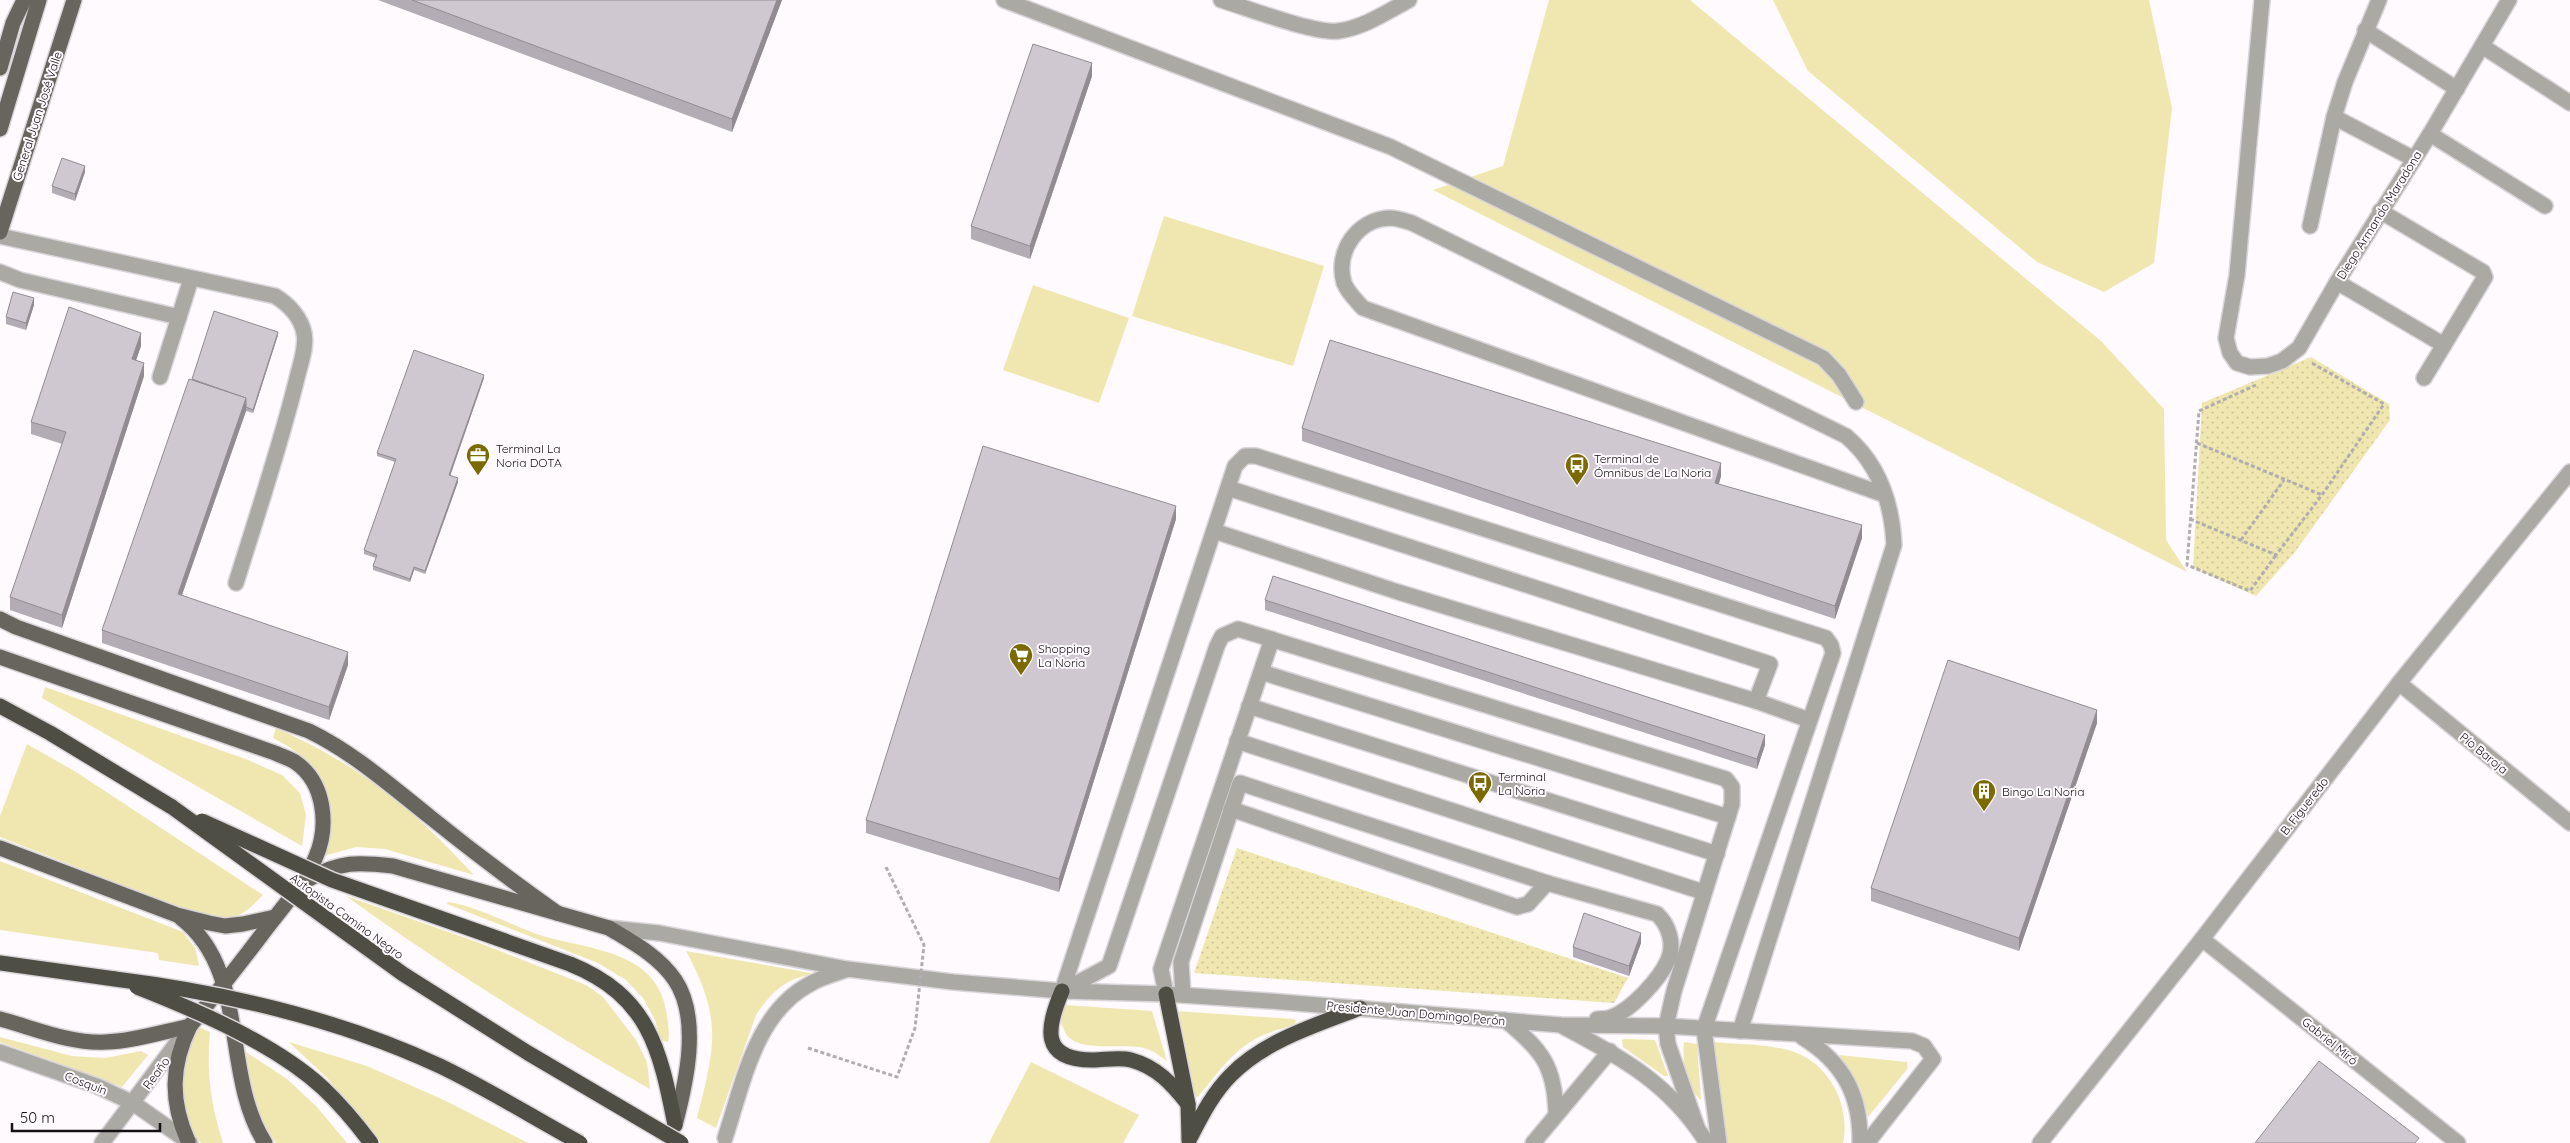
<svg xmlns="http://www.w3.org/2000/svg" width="2570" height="1143" font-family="Quicksand,sans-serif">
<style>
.grass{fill:#f0e7b0}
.park{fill:url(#park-dots)}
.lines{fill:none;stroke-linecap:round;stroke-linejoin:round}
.minor-casing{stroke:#d9d5d9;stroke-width:18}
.major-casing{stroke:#d9d5d9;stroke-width:18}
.highway-casing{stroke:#d9d5d9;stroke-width:18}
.path{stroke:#b1adb1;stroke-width:3;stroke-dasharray:4 2.5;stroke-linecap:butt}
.minor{stroke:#aaa9a4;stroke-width:15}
.major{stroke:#67655d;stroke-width:15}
.highway{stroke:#4f4e44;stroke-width:15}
.highway-bridge-casing{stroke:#d9d5d9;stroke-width:18;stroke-linecap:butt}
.path-bridge{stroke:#b1adb1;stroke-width:3;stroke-dasharray:4 2.5;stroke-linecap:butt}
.highway-bridge{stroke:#4f4e44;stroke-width:15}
.wall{fill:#b3acb4}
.shaded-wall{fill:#928c92}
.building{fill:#d0c8d1;stroke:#928c92}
.labels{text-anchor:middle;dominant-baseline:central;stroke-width:4;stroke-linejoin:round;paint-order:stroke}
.street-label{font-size:12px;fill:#151215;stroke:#fefafe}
.poi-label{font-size:12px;fill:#151215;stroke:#fefafe;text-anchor:start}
</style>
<defs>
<pattern id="park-dots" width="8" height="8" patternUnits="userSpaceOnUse" patternTransform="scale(1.25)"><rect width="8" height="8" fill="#f0e7b0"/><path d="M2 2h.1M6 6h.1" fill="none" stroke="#cdc596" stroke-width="1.8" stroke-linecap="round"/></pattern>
</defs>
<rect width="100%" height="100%" fill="#fefafe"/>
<g class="grass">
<polygon points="1549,0 1690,0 2101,341 2164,409 2166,540 2187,572 1433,190 1503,166"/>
<polygon points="1773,0 2149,0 2172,108 2154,263 2104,292 2037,262 1808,71"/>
<polygon points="1164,216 1324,266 1293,366 1132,316"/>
<polygon points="1033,285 1129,318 1099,403 1003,370"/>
<polygon points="45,687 248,760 282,775 300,793 306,815 302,846 42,698"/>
<path d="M276,728C361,766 411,807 474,875L385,849L356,847L324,856C336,796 329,767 273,738Z"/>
<path d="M27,744L76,772L263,895C238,922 227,922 193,913L0,837V816Z"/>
<polygon points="0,861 183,932 195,948 199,966 159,960 158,953 0,930"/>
<path d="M346,896L477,942L586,985L603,997L636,1040L647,1062L650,1089C546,1030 444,967 346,896Z"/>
<path d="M448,902C478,907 505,922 534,933C585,951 659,947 667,1016C668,1025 670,1034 668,1042L660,1040L655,1020L643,998L626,980L598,963L447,904Z"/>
<path d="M686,951L811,973L810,975C784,979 770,994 756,1015L716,1128L697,1118C715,1047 723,1019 686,951Z"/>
<path d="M1065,1005L1152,1011L1167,1061C1161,1057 1154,1051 1147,1049C1124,1041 1074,1056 1064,1030C1059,1020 1060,1015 1065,1005Z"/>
<path d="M1175,1011L1294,1019L1296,1020L1295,1024C1286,1028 1275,1030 1266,1034C1236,1045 1217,1074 1198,1097L1195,1096L1189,1064L1175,1023Z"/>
<path d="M194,1025L210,1032C206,1072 211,1105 223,1143H201L186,1126L177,1091Z"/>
<polygon points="0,1037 72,1056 105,1058 141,1051 148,1055 122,1087 0,1042"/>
<polygon points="1625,1039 1655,1040 1668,1076 1664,1076 1623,1047 1622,1040"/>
<polygon points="289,1042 367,1066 446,1101 528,1143 381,1143 328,1079"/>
<path d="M1684,1042L1697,1044L1701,1100C1686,1088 1682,1061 1684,1042Z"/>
<path d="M1712,1042C1736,1044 1764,1044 1788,1050C1828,1060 1851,1105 1843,1143H1724Z"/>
<path d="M246,1052L287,1079L317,1107L347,1143H276C256,1116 250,1084 246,1052Z"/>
<polygon points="1839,1055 1907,1062 1908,1068 1868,1117 1861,1090"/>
<polygon points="1031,1062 1139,1115 1123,1143 989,1143"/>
</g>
<g class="park">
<polygon points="2311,357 2389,404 2390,420 2295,552 2256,596 2193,568 2202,403"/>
<polygon points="1237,848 1628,978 1614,1003 1194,973"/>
</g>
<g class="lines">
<g class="minor-casing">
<g id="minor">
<polyline points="1004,0 1391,147 1823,358 1839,375 1856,402"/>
<path d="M1221,0C1247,8 1315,34 1338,31C1363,28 1387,12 1409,0"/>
<polyline points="2262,0 2237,275 2226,338 2230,353 2237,363 2250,367 2268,366 2282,361 2299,348 2337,282 2430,134 2509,0"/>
<polyline points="2365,30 2457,89"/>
<polyline points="2482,46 2570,103"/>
<polyline points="2334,117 2414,159"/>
<polyline points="2430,134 2545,206"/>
<polyline points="2380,211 2483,272 2485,277 2424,378"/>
<polyline points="2310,226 2334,117 2345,82 2379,0"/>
<path d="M0,236L275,296C288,304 301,317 304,333C307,347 300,365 297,378C280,447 257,515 236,583"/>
<polyline points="0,272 20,280 179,317"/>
<polyline points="2337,282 2444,345"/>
<polyline points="160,377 191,279"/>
<polyline points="1228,488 1770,664 1756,701"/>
<polyline points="1214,531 1398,592 1756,701 1809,720"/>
<polyline points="1261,672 1728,817"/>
<polyline points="2399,683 2570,823"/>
<polyline points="1249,706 1717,854"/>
<polyline points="1237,741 1703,892"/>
<polyline points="1231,809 1517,907 1528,904 1547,883"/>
<polyline points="609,928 659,933 847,969 953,982 1062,991 1166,994 1269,1001 1561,1025 1666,1026 1912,1041 1924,1046 1933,1059 1867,1143"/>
<polyline points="2202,939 2458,1143"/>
<polyline points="1064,990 1109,966 1217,646 1222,636 1238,629 1726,779 1732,787 1732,804 1674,991 1666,1026 1668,1044 1697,1127"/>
<polyline points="1062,991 1235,466 1245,456 1256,456 1826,638 1831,645 1833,653 1704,1029 1719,1143"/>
<polyline points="1166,994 1161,969 1272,639"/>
<path d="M1183,995L1181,962L1240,783L1547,883L1657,914C1669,925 1675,945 1668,960C1660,979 1631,1010 1612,1017C1607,1019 1601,1019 1597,1019"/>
<path d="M1505,1020C1542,1050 1555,1066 1556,1114"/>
<path d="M1564,1027C1623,1058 1671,1085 1707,1143"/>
<path d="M1740,1031L1894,545C1892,503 1879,464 1846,436L1412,223C1405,221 1397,218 1390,218C1357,219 1335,252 1344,283C1348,293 1356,300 1363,308L1885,495"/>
<path d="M1802,1037C1843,1062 1861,1095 1860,1143"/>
<polyline points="0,1052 97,1086 133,1103 190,1143"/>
<path d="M725,1138C743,1084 755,1013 810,984C820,978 834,974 846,970"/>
<polyline points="102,1143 185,1032"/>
<polyline points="1533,1143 1610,1051"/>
<polyline points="2040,1143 2202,939 2399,683 2570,472"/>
</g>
</g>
<g class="major-casing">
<g id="major">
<polyline points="0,68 13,23 24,0"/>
<polyline points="0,129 39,0"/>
<polyline points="0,232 74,0"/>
<path d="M0,619L16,627L309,731C354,753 391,786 430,817C471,850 513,882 557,913"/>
<path d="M0,657L275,753C281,756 289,758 295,762C326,783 329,828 315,859C302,886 281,909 263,933C239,965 215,995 190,1026C171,1065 170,1101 188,1141"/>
<polyline points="0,848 177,915 209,923 225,926 243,924 275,917"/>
<path d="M309,879C340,861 358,862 393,866L609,928C632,942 659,956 675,980C701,1019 686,1083 675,1125"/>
<path d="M181,918C250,971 221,1074 265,1143"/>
<path d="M0,1019C34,1028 70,1044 106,1042C134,1041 162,1032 190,1026"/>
</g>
</g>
<g class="highway-casing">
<g id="highway">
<polyline points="0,706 50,733 172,807"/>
<polyline points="0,963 115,979"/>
<path d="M570,964C649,996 660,1049 675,1125"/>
<path d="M1062,991C1047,1027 1039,1060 1093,1060C1105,1060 1119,1057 1131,1060C1157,1067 1172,1084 1188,1104"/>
<polyline points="1166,994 1188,1104 1189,1138"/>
<path d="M1189,1140C1201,1117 1212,1094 1231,1075C1264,1041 1316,1025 1360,1008"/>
</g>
</g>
<g class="path">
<polyline points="2256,385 2199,411 2187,565 2250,591 2276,555"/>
<polyline points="2197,443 2322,495"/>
<polyline points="2190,519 2276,555 2322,495 2384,404 2310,362"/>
<polyline points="2241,540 2284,480"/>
</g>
<use href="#minor" class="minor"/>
<use href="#major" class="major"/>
<use href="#highway" class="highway"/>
<g class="highway-bridge-casing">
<g id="highway-bridge">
<polyline points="172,807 403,974 528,1053 681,1143"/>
<polyline points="202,821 332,880 570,964"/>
<path d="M115,979C227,993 337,1018 440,1066C488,1089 534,1118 580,1143"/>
<path d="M137,987C198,1011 275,1044 323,1088C341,1105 356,1123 371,1143"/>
</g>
</g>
<polyline class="path-bridge" points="808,1048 897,1077 915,1028 924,945 885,865"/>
<use href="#highway-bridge" class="highway-bridge"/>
</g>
<g class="wall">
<polygon points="378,0 782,0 732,132"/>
<polygon points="1092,76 1030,259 971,239 971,226"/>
<polygon points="85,172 75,201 52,193 52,186"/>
<polygon points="34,305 26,330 6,324 6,317"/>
<polygon points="278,335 253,413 246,411 182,595 348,665 329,720 102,643 102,630 192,379"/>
<polygon points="141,346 136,360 144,376 62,628 10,610 10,597 62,444 31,434 31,422"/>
<polygon points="484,378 450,476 458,482 425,574 414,570 410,582 373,570 373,566 376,558 364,554 364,550 395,462 377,456 377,453"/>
<polygon points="1302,428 1721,476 1719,484 1862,538 1835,619 1302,441"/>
<polygon points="1176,519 1059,892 866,833 866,820"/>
<polygon points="1265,600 1765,745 1757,769 1265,610"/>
<polygon points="2097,723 2019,951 1871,901 1871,888"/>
<polygon points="1641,943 1629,976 1573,957 1573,947"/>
</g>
<g class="shaded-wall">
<polygon points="777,0 782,0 732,132 732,119"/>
<polygon points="1092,63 1092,76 1030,259 1030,246"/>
<polygon points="85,166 85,172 75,201 75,194"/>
<polygon points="34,298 34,305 26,330 26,323"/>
<polygon points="278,332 278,335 253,413 253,410"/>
<polygon points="141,333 141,346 132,372 132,359"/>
<polygon points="144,363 144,376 62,628 62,615"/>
<polygon points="484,375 484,378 449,479 449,475"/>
<polygon points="246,398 246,411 178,606 178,594"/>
<polygon points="1721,463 1721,476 1715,496 1715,483"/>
<polygon points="458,478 458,482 425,574 425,571"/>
<polygon points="1176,506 1176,519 1059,892 1059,879"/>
<polygon points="1862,525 1862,538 1835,619 1835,606"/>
<polygon points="414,567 414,570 410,582 410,579"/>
<polygon points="348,652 348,665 329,720 329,707"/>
<polygon points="2097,710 2097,723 2019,951 2019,938"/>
<polygon points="1765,735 1765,745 1757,769 1757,759"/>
<polygon points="1641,933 1641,943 1629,976 1629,966"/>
</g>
<g class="building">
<polygon points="412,0 777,0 732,119"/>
<polygon points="1033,44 1092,63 1030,246 971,226"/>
<polygon points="62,158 85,166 75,194 52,186"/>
<polygon points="13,292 34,298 26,323 6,317"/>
<polygon points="69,307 141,333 132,359 144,363 62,615 10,597 66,432 31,422"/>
<polygon points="214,311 278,332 253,410 246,407 246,398 192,379"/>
<polygon points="1330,340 1721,463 1715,483 1862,525 1835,606 1302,428"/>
<polygon points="414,350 484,375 449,475 458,478 425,571 414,567 410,579 373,566 377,555 364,550 396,459 377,453"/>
<polygon points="189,379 246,398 178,594 348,652 329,707 102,630"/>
<polygon points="983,446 1176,506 1059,879 866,820"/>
<polygon points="1273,576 1765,735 1757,759 1265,600"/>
<polygon points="1948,660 2097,710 2019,938 1871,888"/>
<polygon points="1584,913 1641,933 1629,966 1573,947"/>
<polygon points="2319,1061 2419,1138 2415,1143 2255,1143"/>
</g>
<defs>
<g id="office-pin" transform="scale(1.25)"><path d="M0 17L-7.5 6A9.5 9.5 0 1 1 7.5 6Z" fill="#7a6a01" stroke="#fefafe"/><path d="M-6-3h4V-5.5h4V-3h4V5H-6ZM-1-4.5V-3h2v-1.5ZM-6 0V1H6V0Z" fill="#fff"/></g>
<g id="bus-pin" transform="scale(1.25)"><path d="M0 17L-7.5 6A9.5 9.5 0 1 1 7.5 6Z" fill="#7a6a01" stroke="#fefafe"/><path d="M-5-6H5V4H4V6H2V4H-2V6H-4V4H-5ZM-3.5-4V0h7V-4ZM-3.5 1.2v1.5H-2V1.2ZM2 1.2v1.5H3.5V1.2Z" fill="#fff"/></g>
<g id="supermarket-pin" transform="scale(1.25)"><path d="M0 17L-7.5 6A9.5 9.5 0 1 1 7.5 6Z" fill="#7a6a01" stroke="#fefafe"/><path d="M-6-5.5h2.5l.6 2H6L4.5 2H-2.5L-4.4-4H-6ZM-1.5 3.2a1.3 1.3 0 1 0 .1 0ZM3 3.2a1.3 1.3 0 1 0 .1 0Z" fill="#fff"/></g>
<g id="building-pin" transform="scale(1.25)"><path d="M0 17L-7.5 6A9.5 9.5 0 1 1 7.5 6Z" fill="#7a6a01" stroke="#fefafe"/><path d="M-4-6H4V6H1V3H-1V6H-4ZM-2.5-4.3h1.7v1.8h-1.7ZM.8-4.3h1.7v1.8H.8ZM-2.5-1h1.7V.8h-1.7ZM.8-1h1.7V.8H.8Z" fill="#fff"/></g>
</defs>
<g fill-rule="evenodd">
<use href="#office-pin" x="478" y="455"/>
<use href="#bus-pin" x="1577" y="465"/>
<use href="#supermarket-pin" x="1021" y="655"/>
<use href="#bus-pin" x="1480" y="783"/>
<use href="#building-pin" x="1984" y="791"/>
</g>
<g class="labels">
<g class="street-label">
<text transform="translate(37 116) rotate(-72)">General Juan José Valle</text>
<text transform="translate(2379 215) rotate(-58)">Diego Armando Maradona</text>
<text transform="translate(2484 753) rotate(39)">Pío Baroja</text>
<text transform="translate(2304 806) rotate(-52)">B. Figueredo</text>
<text transform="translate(347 916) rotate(36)">Autopista Camino Negro</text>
<text transform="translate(1416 1013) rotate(5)">Presidente Juan Domingo Perón</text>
<text transform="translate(2330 1041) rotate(39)">Gabriel Miró</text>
<text transform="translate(156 1073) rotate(-54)">Reaño</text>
<text transform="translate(86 1083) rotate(21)">Cosquín</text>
</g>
<g class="poi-label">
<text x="496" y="448">Terminal La<tspan x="496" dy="14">Noria DOTA</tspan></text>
<text x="1594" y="458">Terminal de<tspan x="1594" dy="14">Ómnibus de La Noria</tspan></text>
<text x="1038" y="648">Shopping<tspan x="1038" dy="14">La Noria</tspan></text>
<text x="1498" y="776">Terminal<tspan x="1498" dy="14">La Noria</tspan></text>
<text x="2002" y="791">Bingo La Noria</text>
</g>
</g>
<path d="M12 1123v8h148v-8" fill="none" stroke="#151215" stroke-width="2.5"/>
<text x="20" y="1123" font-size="15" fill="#151215" stroke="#fefafe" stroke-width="4" paint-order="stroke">50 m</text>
</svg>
